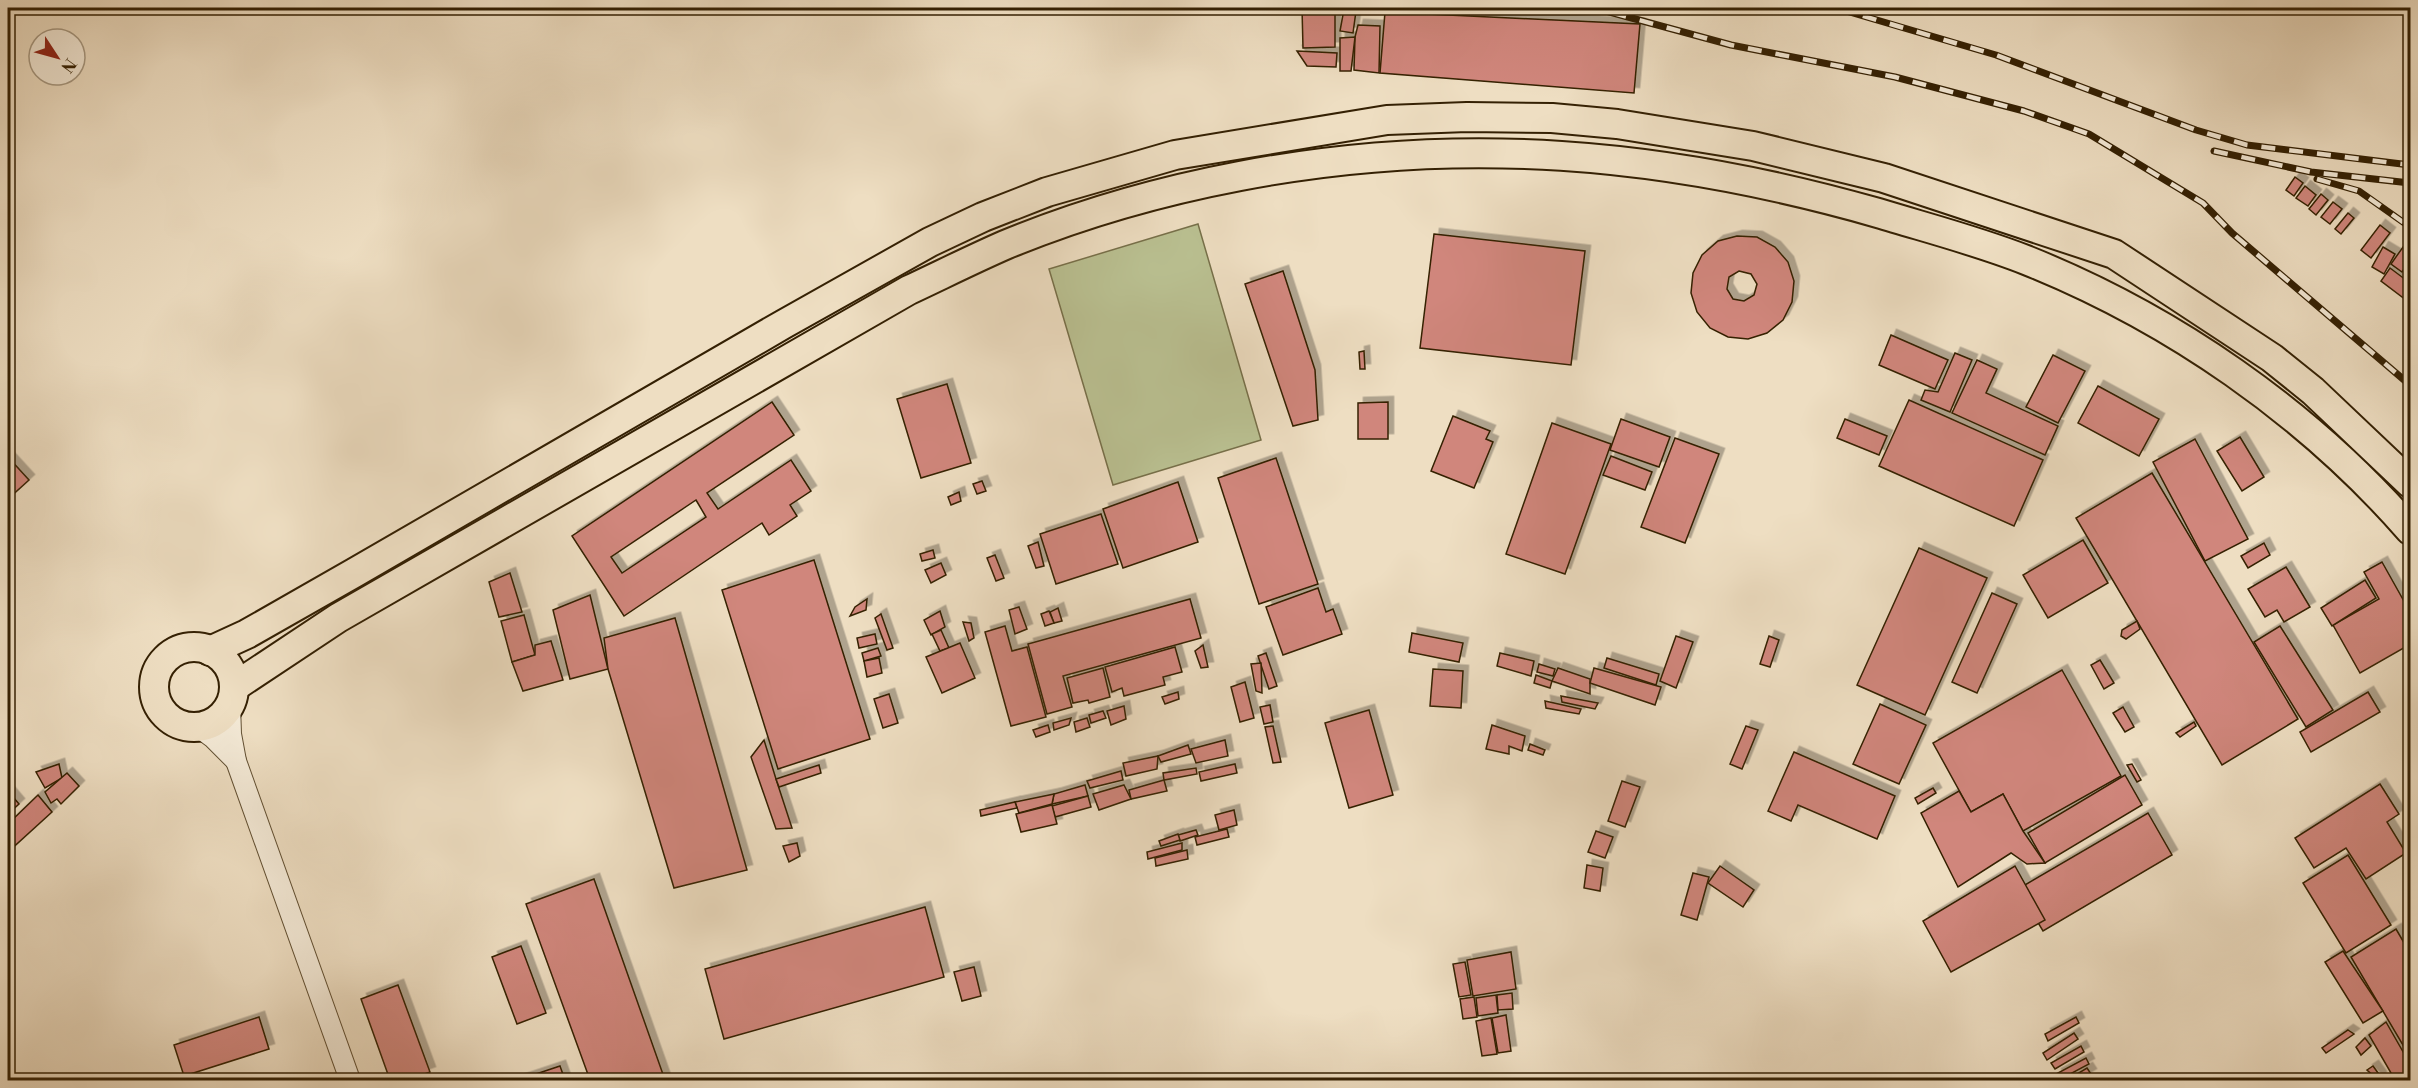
<svg xmlns="http://www.w3.org/2000/svg" width="2418" height="1088" font-family="'Libre Bodoni',serif">
<style>
.garden{fill:#bac192;stroke:#77704a;stroke-width:1.5}
.building{fill:#d0867b;stroke:#342003;stroke-width:1.5;fill-rule:evenodd;filter:url(#shadow)}
.lines{fill:none;stroke-linecap:round;stroke-linejoin:round}
.minor-casing{stroke:#625033;stroke-width:22}
.highway-casing{stroke:#342003;stroke-width:32}
.minor{stroke:#f4ead7;stroke-width:20}
.highway{stroke:#eedec2;stroke-width:28}
.rail-casing{stroke:#342003;stroke-width:7}
.rail{stroke:#f4ead7;stroke-width:4.5;stroke-dasharray:14;stroke-linecap:butt}
</style>
<defs>
<filter id="shadow"><feDropShadow dx="5.5" dy="-5.5" stdDeviation="0" flood-color="#0004"/></filter>
</defs>
<rect width="100%" height="100%" fill="#eedec2"/>
<filter id="stains"><feTurbulence type="fractalNoise" baseFrequency=".00333" numOctaves="4"/><feColorMatrix values="0 0 0 0 .2 0 0 0 0 .09 0 0 0 0 .02 0 0 0 .5 -.17"/></filter>
<radialGradient id="worn" r=".72"><stop offset=".6" stop-color="#630" stop-opacity="0"/><stop offset="1" stop-color="#630" stop-opacity=".3"/></radialGradient>
<polygon class="garden" points="1198,224 1261,440 1113,485 1049,269"/>
<g class="building">
<polygon points="1302,8 1335,8 1335,47 1303,48"/>
<polygon points="1344,9 1356,11 1353,33 1340,31"/>
<polygon points="1385,12 1640,24 1634,93 1380,73"/>
<polygon points="1358,25 1380,26 1379,73 1354,70 1355,37"/>
<polygon points="1355,37 1351,71 1340,71 1340,38"/>
<polygon points="1297,51 1337,53 1336,67 1307,66"/>
<polygon points="2295,177 2303,183 2294,196 2286,190"/>
<polygon points="2305,186 2316,195 2308,206 2296,198"/>
<polygon points="2321,194 2328,200 2316,215 2309,209"/>
<polygon points="2333,202 2342,209 2330,224 2321,217"/>
<polygon points="2348,213 2354,218 2341,234 2335,229"/>
<polygon points="2380,225 2390,233 2371,258 2361,250"/>
<polygon points="1434,234 1585,251 1571,365 1420,348"/>
<path d="M1737,236L1757,237L1775,247L1788,262L1794,281L1792,302L1783,320L1767,333L1748,339L1728,337L1710,328L1697,312L1691,293L1693,273L1702,255L1718,241ZM1739,271L1751,274L1757,284L1754,295L1744,301L1733,299L1727,289L1729,277Z"/>
<polygon points="2383,247 2395,254 2384,274 2372,267"/>
<polygon points="2403,247 2410,253 2410,260 2402,272 2391,264"/>
<polygon points="2390,268 2410,283 2410,303 2381,281"/>
<polygon points="1283,271 1315,370 1318,420 1293,426 1245,284"/>
<polygon points="1891,335 1948,360 1935,389 1879,365"/>
<polygon points="1364,351 1365,369 1360,369 1359,352"/>
<polygon points="1955,353 1972,360 1950,412 1921,400 1925,390 1938,392"/>
<polygon points="2053,355 2085,371 2058,423 2026,407"/>
<polygon points="1977,360 1997,369 1986,393 2058,426 2045,455 1952,413"/>
<polygon points="947,384 971,463 921,478 897,399"/>
<polygon points="2098,386 2159,419 2139,456 2078,423"/>
<polygon points="1909,400 2043,460 2014,526 1879,466"/>
<path d="M772,402L794,435L707,493L718,509L791,460L811,491L790,505L797,516L769,535L762,523L624,616L572,536ZM696,500L706,517L622,573L611,557Z"/>
<polygon points="1388,402 1388,439 1358,439 1358,403"/>
<polygon points="1453,416 1490,431 1486,439 1493,442 1474,488 1431,471"/>
<polygon points="1621,419 1670,437 1659,467 1610,450"/>
<polygon points="1845,419 1887,436 1879,455 1837,438"/>
<polygon points="1552,423 1611,444 1565,574 1506,554"/>
<polygon points="2240,437 2264,477 2242,491 2217,451"/>
<polygon points="1675,438 1719,454 1685,543 1641,527"/>
<polygon points="2195,439 2248,539 2205,561 2153,462"/>
<polygon points="1611,456 1652,472 1645,490 1603,475"/>
<polygon points="8,457 29,480 8,499"/>
<polygon points="1276,458 1318,584 1259,604 1218,478"/>
<polygon points="2152,473 2298,719 2222,765 2076,518"/>
<polygon points="982,481 986,491 977,494 973,484"/>
<polygon points="1178,482 1198,542 1123,568 1103,509"/>
<polygon points="959,492 961,501 951,505 948,497"/>
<polygon points="1101,514 1118,564 1056,584 1040,534"/>
<polygon points="2083,540 2108,583 2048,618 2023,575"/>
<polygon points="1038,542 1044,566 1036,568 1028,546"/>
<polygon points="2264,543 2270,555 2248,568 2241,556"/>
<polygon points="1919,548 1987,578 1925,715 1857,685"/>
<polygon points="933,550 935,558 922,561 920,554"/>
<polygon points="995,555 1004,578 996,581 987,558"/>
<polygon points="814,560 870,739 778,769 722,590"/>
<polygon points="2382,562 2410,612 2410,652 2407,646 2360,673 2333,625 2379,599 2364,572"/>
<polygon points="941,563 946,575 931,583 925,570"/>
<polygon points="2286,567 2310,607 2284,622 2277,610 2265,617 2248,589"/>
<polygon points="510,573 522,612 499,617 489,582"/>
<polygon points="2365,580 2376,598 2332,626 2321,608"/>
<polygon points="1318,588 1326,612 1333,609 1342,634 1283,655 1266,607"/>
<polygon points="1992,593 2017,604 1977,693 1952,682"/>
<polygon points="590,595 608,669 570,679 553,610"/>
<polygon points="867,599 866,610 850,616 855,607"/>
<polygon points="1190,599 1201,638 1063,676 1072,707 1047,714 1028,644"/>
<polygon points="1019,607 1027,629 1015,634 1009,610"/>
<polygon points="1058,608 1062,621 1054,623 1050,612"/>
<polygon points="940,611 945,627 931,635 924,620"/>
<polygon points="1049,611 1054,623 1045,626 1041,614"/>
<polygon points="881,614 893,648 887,650 875,618"/>
<polygon points="524,615 535,655 512,662 501,621"/>
<polygon points="675,618 747,870 674,888 608,669 604,638"/>
<polygon points="2137,621 2140,629 2126,639 2121,636 2122,630"/>
<polygon points="963,622 971,623 974,638 969,641"/>
<polygon points="1005,626 1012,651 1027,647 1046,717 1011,726 985,632"/>
<polygon points="2280,626 2333,710 2306,727 2254,642"/>
<polygon points="941,630 949,648 940,651 932,634"/>
<polygon points="1412,633 1463,643 1459,662 1409,652"/>
<polygon points="875,634 877,644 859,648 857,638"/>
<polygon points="1676,636 1693,642 1676,688 1660,681"/>
<polygon points="1769,636 1779,640 1770,667 1760,664"/>
<polygon points="551,641 563,680 523,691 512,662 535,655 535,645"/>
<polygon points="960,643 975,678 942,693 926,657"/>
<polygon points="1203,645 1208,667 1201,668 1195,651"/>
<polygon points="1175,647 1182,672 1163,677 1165,685 1124,696 1122,688 1112,692 1105,667"/>
<polygon points="878,648 881,656 864,661 862,653"/>
<polygon points="1266,653 1277,686 1269,689 1258,656"/>
<polygon points="1500,653 1534,661 1531,676 1497,666"/>
<polygon points="879,658 882,673 867,677 864,661"/>
<polygon points="1607,658 1659,674 1656,685 1604,668"/>
<polygon points="2100,660 2114,683 2104,689 2091,665"/>
<polygon points="1261,663 1262,693 1256,691 1251,664"/>
<polygon points="1539,664 1555,669 1553,676 1537,672"/>
<polygon points="1103,668 1110,697 1089,703 1088,700 1073,703 1067,678"/>
<polygon points="1558,668 1590,679 1590,694 1552,681"/>
<polygon points="1594,668 1661,687 1655,705 1590,683"/>
<polygon points="1433,669 1463,671 1461,708 1430,706"/>
<polygon points="2062,670 2121,776 2023,831 2003,794 1971,812 1933,743"/>
<polygon points="1536,675 1552,681 1550,688 1534,683"/>
<polygon points="1245,682 1254,718 1240,722 1231,687"/>
<polygon points="1178,692 1179,699 1165,704 1162,697"/>
<polygon points="2368,692 2380,712 2311,752 2300,732"/>
<polygon points="889,694 898,723 883,728 874,699"/>
<polygon points="1561,696 1598,703 1595,709 1562,702"/>
<polygon points="1545,701 1581,709 1579,714 1546,708"/>
<polygon points="1880,704 1926,725 1899,784 1853,764"/>
<polygon points="1270,705 1273,722 1264,724 1260,707"/>
<polygon points="1124,706 1126,719 1111,725 1107,711"/>
<polygon points="2123,707 2134,727 2125,732 2113,713"/>
<polygon points="1369,710 1393,795 1349,808 1325,723"/>
<polygon points="1103,711 1106,718 1091,723 1089,715"/>
<polygon points="1071,718 1069,725 1054,730 1053,723"/>
<polygon points="1087,718 1090,727 1076,732 1074,722"/>
<polygon points="2194,722 2196,726 2180,737 2176,733"/>
<polygon points="1048,725 1050,732 1036,737 1033,730"/>
<polygon points="1492,725 1525,736 1522,751 1509,746 1509,754 1486,749"/>
<polygon points="1273,726 1281,762 1273,763 1265,727"/>
<polygon points="1746,726 1758,730 1742,769 1730,764"/>
<polygon points="764,740 776,779 792,828 776,829 751,757"/>
<polygon points="1225,740 1228,756 1196,763 1191,749"/>
<polygon points="1530,744 1545,750 1543,755 1528,750"/>
<polygon points="1188,745 1191,754 1161,762 1158,756"/>
<polygon points="1794,752 1895,796 1877,839 1798,805 1791,821 1768,811"/>
<polygon points="1158,756 1157,769 1126,776 1123,763"/>
<polygon points="59,764 62,778 45,788 36,772"/>
<polygon points="1235,764 1237,773 1201,781 1199,772"/>
<polygon points="2132,764 2141,780 2137,782 2127,765"/>
<polygon points="819,765 821,773 779,787 776,779"/>
<polygon points="1196,768 1197,774 1164,780 1163,773"/>
<polygon points="1121,771 1123,780 1090,788 1087,781"/>
<polygon points="67,773 79,786 61,804 57,799 51,803 45,792"/>
<polygon points="2125,775 2142,805 2045,863 2028,833"/>
<polygon points="1164,780 1167,791 1131,799 1129,790"/>
<polygon points="1622,781 1640,787 1625,827 1608,821"/>
<polygon points="2380,784 2399,814 2387,822 2406,853 2366,879 2346,848 2314,868 2295,838"/>
<polygon points="1085,785 1088,796 1052,804 1054,794"/>
<polygon points="1124,785 1131,799 1099,810 1093,794"/>
<polygon points="1933,788 1936,793 1918,804 1915,798"/>
<polygon points="8,791 19,804 8,814"/>
<polygon points="1959,791 1971,812 2003,794 2023,831 2045,863 2027,864 2011,853 1958,887 1921,813"/>
<polygon points="1054,794 1052,804 1019,813 1015,802"/>
<polygon points="38,795 52,812 8,852 8,832 12,828 8,824"/>
<polygon points="1088,796 1091,807 1055,817 1052,806"/>
<polygon points="1015,802 1017,808 981,816 980,810"/>
<polygon points="1052,805 1057,824 1021,832 1016,814"/>
<polygon points="1234,810 1237,825 1219,830 1215,815"/>
<polygon points="2148,813 2172,855 2043,931 2018,889"/>
<polygon points="1227,829 1229,837 1197,845 1195,837"/>
<polygon points="1196,830 1198,835 1180,841 1178,835"/>
<polygon points="1596,831 1613,837 1605,858 1588,852"/>
<polygon points="1178,834 1180,840 1161,846 1159,841"/>
<polygon points="797,843 800,856 789,862 783,846"/>
<polygon points="1182,843 1182,850 1148,859 1147,852"/>
<polygon points="1187,850 1188,859 1156,866 1155,858"/>
<polygon points="2348,855 2391,925 2346,953 2303,883"/>
<polygon points="1587,865 1603,868 1600,891 1584,888"/>
<polygon points="1720,866 1754,890 1743,907 1708,883"/>
<polygon points="2015,866 2045,920 1951,972 1923,921"/>
<polygon points="1693,873 1709,877 1697,920 1681,915"/>
<polygon points="594,879 665,1080 590,1080 526,904"/>
<polygon points="925,907 944,977 724,1039 705,969"/>
<polygon points="2396,929 2410,953 2410,1057 2351,957"/>
<polygon points="521,946 546,1013 517,1024 492,957"/>
<polygon points="2343,951 2383,1011 2363,1023 2325,962"/>
<polygon points="1511,952 1516,989 1473,996 1467,960"/>
<polygon points="1465,962 1471,995 1459,997 1453,964"/>
<polygon points="974,967 981,996 962,1001 954,972"/>
<polygon points="398,985 430,1072 408,1080 390,1080 361,999"/>
<polygon points="1512,993 1513,1009 1498,1010 1497,995"/>
<polygon points="1496,995 1498,1013 1478,1016 1476,998"/>
<polygon points="1474,997 1477,1017 1463,1019 1460,999"/>
<polygon points="1506,1015 1511,1051 1498,1053 1492,1018"/>
<polygon points="259,1017 269,1049 184,1076 174,1045"/>
<polygon points="2076,1017 2079,1023 2048,1041 2045,1034"/>
<polygon points="1491,1018 1497,1054 1482,1056 1476,1021"/>
<polygon points="2386,1022 2410,1064 2410,1080 2395,1080 2369,1035"/>
<polygon points="2348,1030 2354,1034 2326,1053 2322,1048"/>
<polygon points="2074,1033 2078,1039 2047,1060 2043,1053"/>
<polygon points="2365,1038 2371,1046 2361,1055 2356,1047"/>
<polygon points="2081,1046 2084,1052 2055,1069 2051,1063"/>
<polygon points="2086,1058 2089,1064 2059,1080 2056,1074"/>
<polygon points="560,1066 565,1080 518,1080"/>
<polygon points="2373,1066 2381,1077 2378,1080 2367,1070"/>
<polygon points="2087,1068 2091,1074 2081,1080 2067,1080"/>
</g>
<g class="lines">
<g class="minor-casing">
<g id="minor">
<polyline points="230,704 231,734 236,761 350,1080"/>
<polyline points="198,727 213,738 236,761"/>
</g>
</g>
<g class="highway-casing">
<g id="highway">
<circle cx="194" cy="687" r="40"/>
<polyline points="210,651 247,634 354,573 784,324 930,242 983,217 1047,192 1175,155 1387,120 1467,117 1552,118 1617,124 1753,146 1884,178 2114,254 2272,358 2313,391 2410,483"/>
<path d="M234,687L338,618L909,290C941,275 973,259 1005,245C1080,214 1161,191 1240,176C1459,134 1665,152 1878,213C1927,228 1978,241 2026,260C2171,318 2307,412 2410,530"/>
</g>
</g>
<use href="#minor" class="minor"/>
<use href="#highway" class="highway"/>
<g class="rail-casing">
<g id="rail">
<polyline points="1585,8 1606,11 1731,45 1895,77 2024,111 2089,134 2203,203 2232,233 2410,385"/>
<polyline points="1836,8 1996,55 2196,130 2247,145 2410,165"/>
<polyline points="2214,151 2311,172 2410,183"/>
<polyline points="2317,179 2359,191 2410,227"/>
</g>
</g>
<use href="#rail" class="rail"/>
</g>
<rect width="2418" height="1088" fill="none" stroke="#eedec2" stroke-width="30"/>
<rect x="9" y="9" width="2400" height="1070" fill="none" stroke="#342003" stroke-width="3"/>
<rect x="15" y="15" width="2388" height="1058" fill="none" stroke="#342003" stroke-width="1.5"/>
<g transform="translate(57 57) rotate(126)"><circle r="28" fill="#f4ead7" stroke="#a79982" stroke-width="1.5"/>
<path d="M0-4.5L10 22L0 15L-10 22Z" fill="#8f2418"/>
<text y="-9" font-size="16" font-weight="bold" text-anchor="middle" fill="#342003">N</text>
</g>
<rect width="100%" height="100%" filter="url(#stains)"/>
<rect width="100%" height="100%" fill="url(#worn)"/>
</svg>
